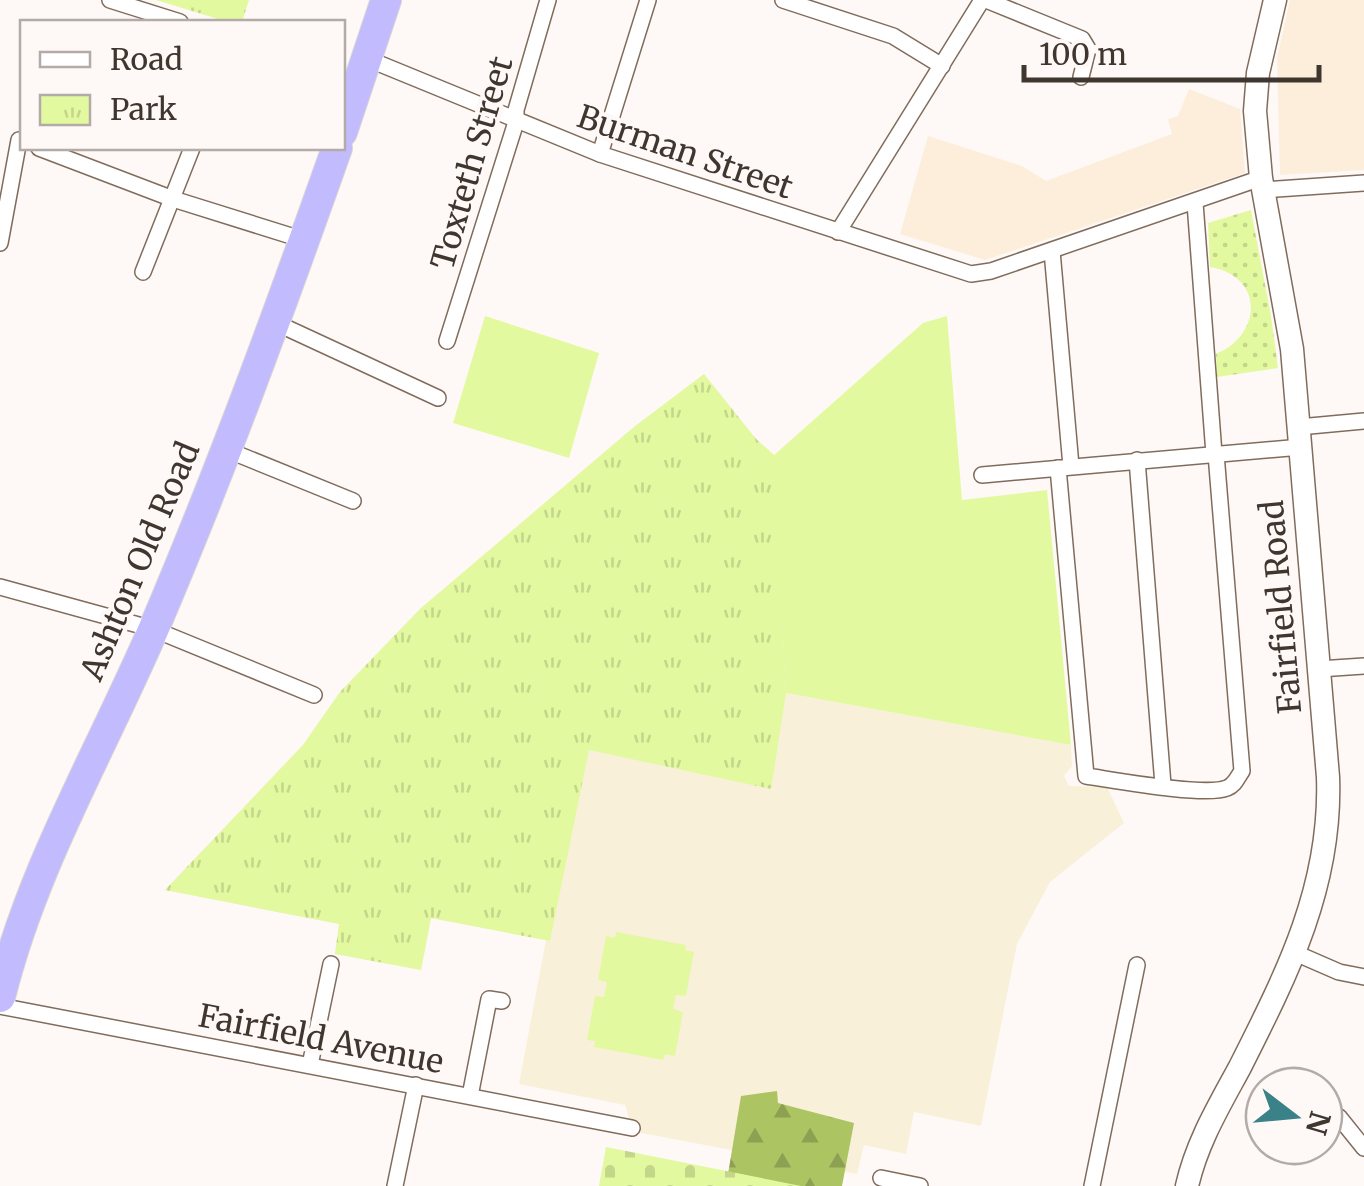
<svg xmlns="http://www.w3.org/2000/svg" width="1364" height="1186" font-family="Merriweather,serif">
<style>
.commercial{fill:#fceedb}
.education{fill:#f9f0da}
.grass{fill:url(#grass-dots)}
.forest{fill:url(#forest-firs)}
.cemetery{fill:url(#cemetery-stones)}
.park{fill:url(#park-tufts)}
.garden{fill:#e3f9a0}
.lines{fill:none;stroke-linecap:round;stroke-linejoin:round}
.street-casing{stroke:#816c5c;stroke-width:18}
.secondary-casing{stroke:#816c5c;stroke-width:25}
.highway-casing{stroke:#d9d7d6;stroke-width:32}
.street{stroke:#fff;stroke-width:15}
.secondary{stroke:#fff;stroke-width:22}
.highway{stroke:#c2bbfe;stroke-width:30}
.labels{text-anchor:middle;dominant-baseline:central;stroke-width:9;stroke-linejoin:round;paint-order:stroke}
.street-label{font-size:32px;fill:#403630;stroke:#fef9f6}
</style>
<defs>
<pattern id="grass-dots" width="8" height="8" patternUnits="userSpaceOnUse" patternTransform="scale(2.5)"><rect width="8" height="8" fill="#e3f9a0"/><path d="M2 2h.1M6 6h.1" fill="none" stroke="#c4d68a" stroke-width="1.8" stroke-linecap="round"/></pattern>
<pattern id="forest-firs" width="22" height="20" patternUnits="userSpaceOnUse" patternTransform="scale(2.5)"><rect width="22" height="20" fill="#adc462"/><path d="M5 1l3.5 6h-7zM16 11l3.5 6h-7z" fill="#8ea051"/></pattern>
<pattern id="cemetery-stones" width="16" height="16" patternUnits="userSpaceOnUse" patternTransform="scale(2.5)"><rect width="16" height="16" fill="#e3f9a0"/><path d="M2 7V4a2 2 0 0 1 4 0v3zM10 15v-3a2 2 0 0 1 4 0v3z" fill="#c4d68a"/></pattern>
<pattern id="park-tufts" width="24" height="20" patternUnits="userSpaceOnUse" patternTransform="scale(2.5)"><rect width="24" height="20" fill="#e3f9a0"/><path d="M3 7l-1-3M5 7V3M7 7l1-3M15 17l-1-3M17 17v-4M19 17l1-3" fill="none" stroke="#c4d68a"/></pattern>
</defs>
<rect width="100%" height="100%" fill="#fef9f6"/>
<g class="commercial">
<polygon points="1290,0 1364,0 1364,170 1280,175 1277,58"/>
<polygon points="1189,89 1240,109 1245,173 985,260 900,234 928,136 1022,166 1046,181 1172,134 1168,119 1178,116"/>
</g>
<polygon class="education" points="704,374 756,439 774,455 786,693 1071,745 1072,766 1064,776 1069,786 1107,787 1124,823 1050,882 1017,944 981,1126 914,1112 906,1154 864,1145 857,1174 626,1130 629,1118 625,1105 519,1084 546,940 431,918 421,970 335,954 339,924 165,890 303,745 340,692 420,609 634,427"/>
<path class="grass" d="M1251,210L1271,316L1278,368L1217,377L1216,354C1263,334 1264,276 1210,267L1208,223Z"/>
<polygon class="forest" points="777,1091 778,1103 854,1123 842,1186 726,1186 741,1096"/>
<polygon class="cemetery" points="606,1147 801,1186 599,1186"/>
<g class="park">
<polygon points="156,0 249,0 242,22 228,22"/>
<polygon points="704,374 756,439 774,455 786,693 771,789 589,750 550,941 431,918 421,970 335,954 339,924 165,890 303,745 340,692 420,609 634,427"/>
</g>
<g class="garden">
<polygon points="485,316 599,353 569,458 453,423"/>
<polygon points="947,316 962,500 1047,490 1071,745 786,693 773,456 923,323"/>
<polygon points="616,932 686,945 685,950 694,952 686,996 676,995 673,1009 683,1012 675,1056 665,1054 663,1060 594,1047 595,1041 587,1040 595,996 604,997 607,982 598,980 606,936 615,938"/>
</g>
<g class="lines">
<g class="street-casing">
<g id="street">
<polyline points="110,0 180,22"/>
<polyline points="783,0 893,36 942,66"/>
<polyline points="986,0 1082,39 1088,49 1081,77"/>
<polyline points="368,59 600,154 971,274 991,271 1261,178"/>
<polyline points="39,148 173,199 304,240"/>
<polyline points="600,154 648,0"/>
<polyline points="1263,190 1364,183"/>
<polyline points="1195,203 1214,454"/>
<polyline points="838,232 982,0"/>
<polyline points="0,243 19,140"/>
<polyline points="1052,251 1071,466"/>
<polyline points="143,272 192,148"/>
<polyline points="274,322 438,398"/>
<polyline points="447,341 516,122 516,110 548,0"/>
<polyline points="1299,427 1364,421"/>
<polyline points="225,449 353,501"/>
<polyline points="1137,460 1163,785"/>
<path d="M1058,468L1086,776C1114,780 1205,797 1227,788C1235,785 1237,778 1242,771L1216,454"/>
<polyline points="982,475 1301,447"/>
<polyline points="0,587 153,629 314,695"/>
<polyline points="1319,669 1364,666"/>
<polyline points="1293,952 1339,972 1364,977"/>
<polyline points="0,1006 632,1128"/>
<polyline points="310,1065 331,964"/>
<polyline points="470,1096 489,999 502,1001"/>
<polyline points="1324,1119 1339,1117 1364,1148"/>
<polyline points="881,1178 920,1186"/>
<polyline points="395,1186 416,1085"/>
<polyline points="1092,1186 1137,965"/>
</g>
</g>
<g class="secondary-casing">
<path id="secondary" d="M1187,1186C1197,1142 1219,1106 1240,1067C1288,972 1332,885 1328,777L1292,349L1261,178L1255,111L1258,73L1275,0"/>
</g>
<g class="highway-casing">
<g id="highway">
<polyline points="342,132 386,0"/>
<path d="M0,997C32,867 101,751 154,628C221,471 280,309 337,148"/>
</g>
</g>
<use href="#street" class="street"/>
<use href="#secondary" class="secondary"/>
<use href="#highway" class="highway"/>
</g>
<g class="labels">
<g class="street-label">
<text transform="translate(685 152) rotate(19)">Burman Street</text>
<text transform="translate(472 163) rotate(-74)">Toxteth Street</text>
<text transform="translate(140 561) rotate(-67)">Ashton Old Road</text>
<text transform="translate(1281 607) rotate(-95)">Fairfield Road</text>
<text transform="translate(321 1039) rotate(11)">Fairfield Avenue</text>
</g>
</g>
<rect x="20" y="20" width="325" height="130" fill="#fef9f6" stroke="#b2aba7" stroke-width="2.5"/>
<rect x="40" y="52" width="50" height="15" fill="#ffffff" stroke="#b2aba7" stroke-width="2.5"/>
<text x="110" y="70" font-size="30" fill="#403630">Road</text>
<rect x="40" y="95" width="50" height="30" fill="url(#park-tufts)" stroke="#b2aba7" stroke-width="2.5"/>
<text x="110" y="120" font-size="30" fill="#403630">Park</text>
<g transform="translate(1294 1116) rotate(106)"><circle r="48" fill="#fef9f6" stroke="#b2aba7" stroke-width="2.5"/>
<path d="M0-8L18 38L0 25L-18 38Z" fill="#3a8287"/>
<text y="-15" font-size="28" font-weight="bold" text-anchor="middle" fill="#403630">N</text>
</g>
<path d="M1024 65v15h295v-15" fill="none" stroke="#403630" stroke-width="5"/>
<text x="1039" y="65" font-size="30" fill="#403630" stroke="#fef9f6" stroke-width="8" paint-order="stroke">100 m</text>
</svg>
